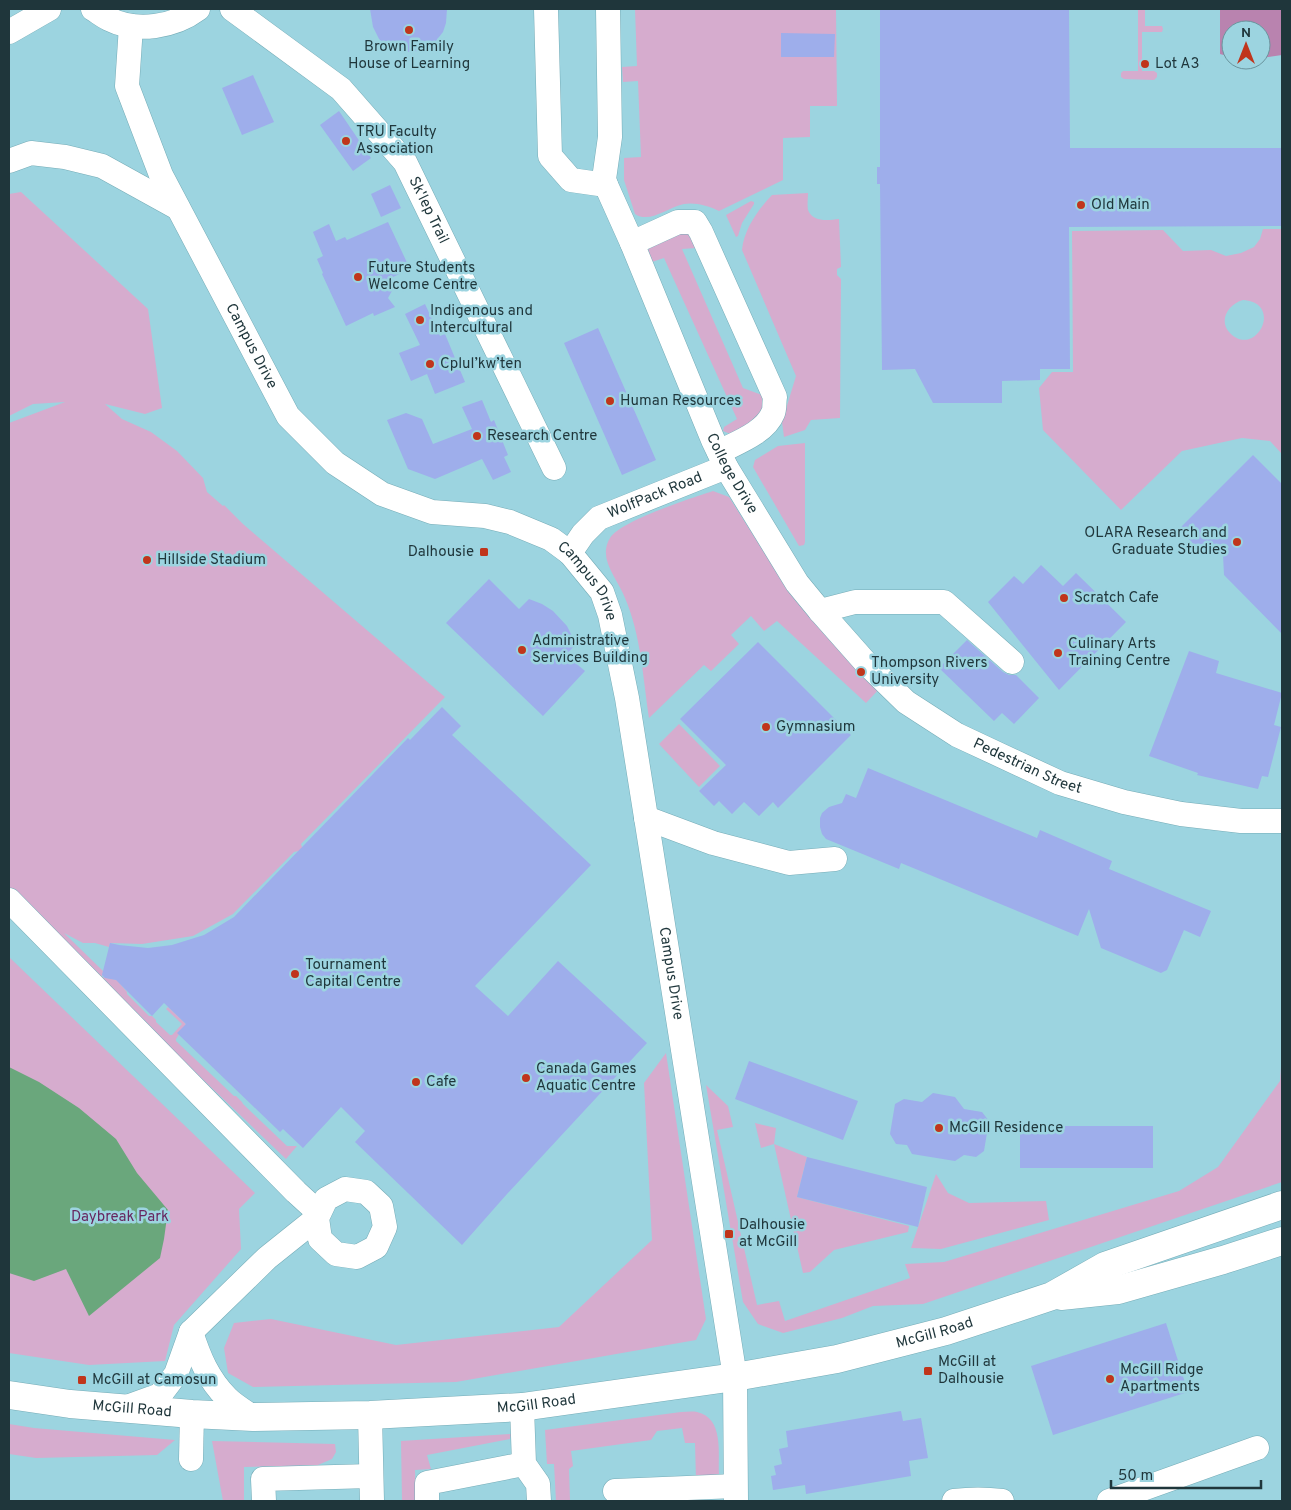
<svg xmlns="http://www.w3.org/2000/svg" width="1291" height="1510" font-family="Overpass,sans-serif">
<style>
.green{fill:#d6acce;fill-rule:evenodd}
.forest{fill:#b983af}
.water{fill:#6aa77c}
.building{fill:#9eaeeb}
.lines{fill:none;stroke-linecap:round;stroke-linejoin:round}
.minor-casing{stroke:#75acb7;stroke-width:25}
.major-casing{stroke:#75acb7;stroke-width:29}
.minor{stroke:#fff;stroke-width:24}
.major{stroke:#fff;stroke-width:28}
.poi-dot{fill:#c0351b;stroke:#9cd4e0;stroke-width:2}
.labels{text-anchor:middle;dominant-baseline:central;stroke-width:5;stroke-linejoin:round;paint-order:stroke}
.poi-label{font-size:15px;fill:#1f363b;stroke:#9cd4e0;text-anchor:start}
.street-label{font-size:15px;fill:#1f363b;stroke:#9cd4e0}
.park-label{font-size:15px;fill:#67265f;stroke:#9cd4e0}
</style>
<rect width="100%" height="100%" fill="#9cd4e0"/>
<g class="green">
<path d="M635,9H836L837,106H810V137L783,138V180L719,211C709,206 695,202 684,204C668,207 650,224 635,214L624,180V158L641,157L638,81L623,82L622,67L637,66Z"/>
<polygon points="1138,9 1145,9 1145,26 1162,26 1163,29 1162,32 1142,32 1142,71 1154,71 1157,73 1157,77 1154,80 1124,79 1121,77 1121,73 1123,71 1138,71"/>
<polygon points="21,192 148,309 162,408 145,414 105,404 122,419 151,432 177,451 203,478 207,492 223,506 224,505 243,524 445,697 301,844 303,850 294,852 233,914 193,936 142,944 110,943 109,947 95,943 83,943 64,933 103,971 102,977 117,980 127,992 127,994 149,1016 152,1016 156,1020 156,1022 170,1035 172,1035 182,1024 166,1009 168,1007 186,1024 176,1039 176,1041 234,1096 236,1096 242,1102 243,1104 287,1146 297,1146 286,1159 9,894 9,423 65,402 33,404 9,416 9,194"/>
<path d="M808,193C808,198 807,205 808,210C813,223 829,220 839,219L841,267L837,269V275L841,279L840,418L811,420L805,430L784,437L782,422L796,376L742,250C744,229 758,210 772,195Z"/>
<polygon points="751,201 754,202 754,204 742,223 738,236 736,237 726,215"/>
<path d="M1263,229H1282V467L1281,453L1270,441L1242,438L1182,451L1121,510L1043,430L1039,388L1052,372H1073L1072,231L1163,230L1183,251L1211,250L1226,256L1241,253L1254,247L1260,239ZM1243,300C1285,303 1255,359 1230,333C1218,321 1228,304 1243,300Z"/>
<polygon points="677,232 692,234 696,248 682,249 743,388 765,396 765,410 735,434 728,433 723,431 724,427 737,419 664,258 649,263 647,254 649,247"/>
<polygon points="805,443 805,542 804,545 799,546 753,467 755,460 778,446"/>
<path d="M713,491L729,497L776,571L881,687L866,703L777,621L764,631L751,616L731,635L739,644L711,671L704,665L649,718C643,678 641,635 625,598C618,579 597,559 610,538C620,521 692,498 713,491Z"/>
<polygon points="679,724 720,766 699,787 659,744"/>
<polygon points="9,957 255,1193 239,1209 241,1249 174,1325 165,1361 89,1365 9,1353"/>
<polygon points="1282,1052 1282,1182 923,1304 873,1306 842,1318 783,1333 758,1324 743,1302 706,1085 728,1106 733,1127 717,1130 757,1305 779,1301 785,1321 910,1278 905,1264 944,1262 1179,1191 1218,1167 1280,1081"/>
<polygon points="666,1053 706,1319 696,1340 456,1382 253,1387 228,1373 224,1348 234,1323 271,1319 396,1345 559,1327 652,1240 644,1083"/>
<polygon points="755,1123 776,1128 774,1144 807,1157 797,1197 909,1226 908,1232 834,1250 810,1272 803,1273 774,1144 761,1148"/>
<polygon points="936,1174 948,1193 969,1203 1046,1201 1049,1220 941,1249 911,1248"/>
<path d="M681,1412C686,1412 692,1411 697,1412C724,1418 718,1453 719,1474L696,1480L695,1443H685L682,1428L657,1431L651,1440L571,1451L573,1466L569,1469L570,1501H556L554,1464H547L545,1430Z"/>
<polygon points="9,1424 34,1428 175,1440 157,1455 36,1458 9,1454"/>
<polygon points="511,1434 510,1439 427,1455 431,1469 415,1470 416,1501 402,1501 401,1441"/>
<polygon points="212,1441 335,1444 336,1452 332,1459 318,1465 244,1467 244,1501 223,1501"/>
</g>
<polygon class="forest" points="1220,9 1282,9 1282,55 1261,58 1261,30 1231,30 1231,57 1220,54"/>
<polygon class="water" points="9,1067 39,1082 79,1108 116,1139 137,1173 168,1210 164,1239 160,1258 89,1316 66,1269 34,1281 9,1273"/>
<g class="building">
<polygon points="370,9 447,9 446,23 443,32 435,42 420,51 406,52 390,48 379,39 373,27"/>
<polygon points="880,9 1069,9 1070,148 1282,148 1282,226 1069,227 1070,369 1040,369 1040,380 1002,381 1002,403 933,403 915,369 882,370 880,184 877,184 877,167 880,167"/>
<polygon points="781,33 835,34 834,57 781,57"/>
<polygon points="253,75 274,122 242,135 222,88"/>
<polygon points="339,111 371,158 353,171 320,125"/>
<polygon points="390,185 401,208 381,217 371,194"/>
<polygon points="388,222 410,269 391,278 393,289 388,298 395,307 374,316 373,313 346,326 322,274 323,273 317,259 323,256 313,232 329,224 336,241 345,237 347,240"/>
<polygon points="425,304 440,336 445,334 465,382 435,394 427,374 411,381 399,353 420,345 405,314"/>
<polygon points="598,328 656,460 622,475 564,343"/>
<polygon points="482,400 491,422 494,420 508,455 504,457 511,472 493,480 482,459 435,479 408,469 387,420 406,413 422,419 433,444 472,429 462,407"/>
<polygon points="1253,455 1282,484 1282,634 1224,575 1223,555 1204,555 1179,529"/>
<polygon points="1041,565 1063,586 1076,573 1126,622 1059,690 988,602 1014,576 1023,584"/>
<polygon points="489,579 519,609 529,599 542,604 553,611 567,626 576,644 566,655 585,671 543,716 446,623"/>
<polygon points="967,640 1003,672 1009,675 1016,675 1039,698 1014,724 1002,713 994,721 939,668"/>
<polygon points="758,642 851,735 778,808 773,802 759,816 744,802 732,814 719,801 714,806 699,791 726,765 680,719"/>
<polygon points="1189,651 1219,661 1216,673 1282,693 1274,725 1281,727 1268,777 1262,776 1258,789 1197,775 1198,773 1149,756"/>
<polygon points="442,707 461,726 452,735 591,865 475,986 508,1016 558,961 647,1043 507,1194 462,1245 355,1142 365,1131 341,1107 303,1148 283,1129 280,1132 177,1033 186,1024 164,1003 152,1016 116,980 105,978 102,975 110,943 119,945 148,948 172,945 204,935 234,917 408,738 410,740"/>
<polygon points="868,768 1037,838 1040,830 1112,861 1109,869 1211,911 1200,937 1184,930 1167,970 1161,973 1101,948 1089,909 1078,936 901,863 899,869 826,839 822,834 820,827 820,818 822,813 829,807 842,803 846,794 856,798"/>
<polygon points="749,1061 858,1101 843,1140 735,1099"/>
<polygon points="933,1093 955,1097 964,1109 982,1112 989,1121 984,1151 976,1157 964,1155 955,1161 912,1154 907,1145 896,1144 890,1134 895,1104 904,1099 922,1102"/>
<rect x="1020" y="1126" width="133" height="42"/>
<polygon points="807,1157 927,1187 918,1227 797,1197"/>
<polygon points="1166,1323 1188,1392 1053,1435 1031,1366"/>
<polygon points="901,1411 903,1421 921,1418 928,1458 909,1461 911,1476 806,1494 805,1485 773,1490 771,1476 776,1475 774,1466 782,1464 779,1449 788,1447 786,1431"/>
</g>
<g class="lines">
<g class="minor-casing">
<g id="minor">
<path d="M93,9C98,12 103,16 109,19C137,33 174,27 198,9"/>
<path id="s1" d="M232,9L341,89L405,162L554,468"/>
<polyline points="546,9 550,156 571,180 606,185 604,179 610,137 608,9"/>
<path id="s2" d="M131,26L127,86L161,175L288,416L335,463L382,494L432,512L485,516L510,522L551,539L570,553L602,592L610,615L627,698L735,1377L736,1501"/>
<polyline points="9,32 49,9"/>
<polyline points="9,161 31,153 65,157 102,166 178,208"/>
<path id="s3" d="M606,185L632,243L713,440L726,467L797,583L820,611L866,663L906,702L957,735L1060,783L1124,802L1181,814L1241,821H1282"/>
<path d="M632,243L678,222H695L701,232L775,397C774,402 775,409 773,413C765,433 736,443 719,452"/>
<path id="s4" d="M570,553L583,534L599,518L726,467"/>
<polyline points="820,611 855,602 944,602 1012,662"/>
<polyline points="646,818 713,843 789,863 835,859"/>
<polyline points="9,900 296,1192 319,1213"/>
<path d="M191,1332C199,1357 208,1379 227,1398C234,1405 244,1411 253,1417"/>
<polyline points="522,1407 524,1464 538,1484 539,1501"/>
<polyline points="124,1408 160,1395 176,1374 191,1332 267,1258 317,1218 326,1199 345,1189 366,1192 381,1206 385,1227 376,1247 357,1257 336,1254 320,1239 317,1218"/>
<polyline points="370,1415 372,1501"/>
<polyline points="191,1459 192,1414"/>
<polyline points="615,1491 735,1486"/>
<polyline points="264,1501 263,1479 371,1476"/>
<polyline points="427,1501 427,1483 524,1464"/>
<path d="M954,1501C970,1499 986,1499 1002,1501"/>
<polyline points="1109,1501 1257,1448"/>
</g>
</g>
<g class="major-casing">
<g id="major">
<polyline points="1061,1296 1118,1290 1223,1260 1282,1241"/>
<path id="s5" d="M9,1395L70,1404L192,1414L253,1417L370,1415L522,1407L735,1377L837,1359L946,1331L1052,1296L1105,1266L1282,1205"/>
</g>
</g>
<use href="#minor" class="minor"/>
<use href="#major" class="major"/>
</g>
<g class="poi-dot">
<circle cx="409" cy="30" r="5"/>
<circle cx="1145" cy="64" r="5"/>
<circle cx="346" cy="141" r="5"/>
<circle cx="1081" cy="205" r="5"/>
<circle cx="358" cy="277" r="5"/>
<circle cx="420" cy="320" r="5"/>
<circle cx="430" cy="364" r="5"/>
<circle cx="610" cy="401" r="5"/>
<circle cx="477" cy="436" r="5"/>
<circle cx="1237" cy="542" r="5"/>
<rect x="479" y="547" width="10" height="10" rx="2.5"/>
<circle cx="147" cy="560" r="5"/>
<circle cx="1064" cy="598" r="5"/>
<circle cx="522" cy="650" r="5"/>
<circle cx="1058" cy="653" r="5"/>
<circle cx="861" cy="672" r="5"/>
<circle cx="766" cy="727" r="5"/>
<circle cx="295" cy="974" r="5"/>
<circle cx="526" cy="1078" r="5"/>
<circle cx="416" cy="1082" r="5"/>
<circle cx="939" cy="1128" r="5"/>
<rect x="724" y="1229" width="10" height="10" rx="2.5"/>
<rect x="923" y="1366" width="10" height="10" rx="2.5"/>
<circle cx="1110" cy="1379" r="5"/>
<rect x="77" y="1375" width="10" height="10" rx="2.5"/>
</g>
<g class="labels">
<g class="poi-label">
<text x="409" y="47" text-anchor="middle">Brown Family<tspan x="409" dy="17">House of Learning</tspan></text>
<text x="1155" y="64">Lot A3</text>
<text x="356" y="132">TRU Faculty<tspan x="356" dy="17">Association</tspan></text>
<text x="1091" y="205">Old Main</text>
<text x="368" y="268">Future Students<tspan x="368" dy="17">Welcome Centre</tspan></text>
<text x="430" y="311">Indigenous and<tspan x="430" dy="17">Intercultural</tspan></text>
<text x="440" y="364">Cplul’kw’ten</text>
<text x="620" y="401">Human Resources</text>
<text x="487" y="436">Research Centre</text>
<text x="1227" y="533" text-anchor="end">OLARA Research and<tspan x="1227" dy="17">Graduate Studies</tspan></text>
<text x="474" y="552" text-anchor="end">Dalhousie</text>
<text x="157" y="560">Hillside Stadium</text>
<text x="1074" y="598">Scratch Cafe</text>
<text x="532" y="641">Administrative<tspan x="532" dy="17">Services Building</tspan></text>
<text x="1068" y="644">Culinary Arts<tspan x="1068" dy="17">Training Centre</tspan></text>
<text x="871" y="663">Thompson Rivers<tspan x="871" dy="17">University</tspan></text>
<text x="776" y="727">Gymnasium</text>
<text x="305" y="965">Tournament<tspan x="305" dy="17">Capital Centre</tspan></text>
<text x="536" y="1069">Canada Games<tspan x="536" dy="17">Aquatic Centre</tspan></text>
<text x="426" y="1082">Cafe</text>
<text x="949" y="1128">McGill Residence</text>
<text x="739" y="1225">Dalhousie<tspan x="739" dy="17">at McGill</tspan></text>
<text x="938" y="1362">McGill at<tspan x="938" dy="17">Dalhousie</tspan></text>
<text x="1120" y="1370">McGill Ridge<tspan x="1120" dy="17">Apartments</tspan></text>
<text x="92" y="1380">McGill at Camosun</text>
</g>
<g class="street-label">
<text stroke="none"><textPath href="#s1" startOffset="286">Sk'lep Trail</textPath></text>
<text stroke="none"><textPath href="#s2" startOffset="349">Campus Drive</textPath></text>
<text stroke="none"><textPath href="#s3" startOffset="315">College Drive</textPath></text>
<text stroke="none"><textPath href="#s4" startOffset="106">WolfPack Road</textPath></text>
<text stroke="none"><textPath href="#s2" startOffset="784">Campus Drive</textPath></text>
<text stroke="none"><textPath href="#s3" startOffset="742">Pedestrian Street</textPath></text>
<text stroke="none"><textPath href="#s2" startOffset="1189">Campus Drive</textPath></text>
<text stroke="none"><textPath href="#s5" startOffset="934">McGill Road</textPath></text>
<text stroke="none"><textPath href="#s5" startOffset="529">McGill Road</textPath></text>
<text stroke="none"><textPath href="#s5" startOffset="124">McGill Road</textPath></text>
</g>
<g class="park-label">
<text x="120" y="1217">Daybreak Park</text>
</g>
</g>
<rect width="1291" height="1510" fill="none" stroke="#1f363b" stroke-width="20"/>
<g transform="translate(1246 45)"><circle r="24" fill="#9cd4e0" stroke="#6a959e"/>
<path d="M0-4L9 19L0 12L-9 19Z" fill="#c0351b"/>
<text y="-8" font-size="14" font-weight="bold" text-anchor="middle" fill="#1f363b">N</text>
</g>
<path d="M1111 1480v8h150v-8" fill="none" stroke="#1f363b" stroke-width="2.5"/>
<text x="1118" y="1480" font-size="15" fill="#1f363b" stroke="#9cd4e0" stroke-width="4" paint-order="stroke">50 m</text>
</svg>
